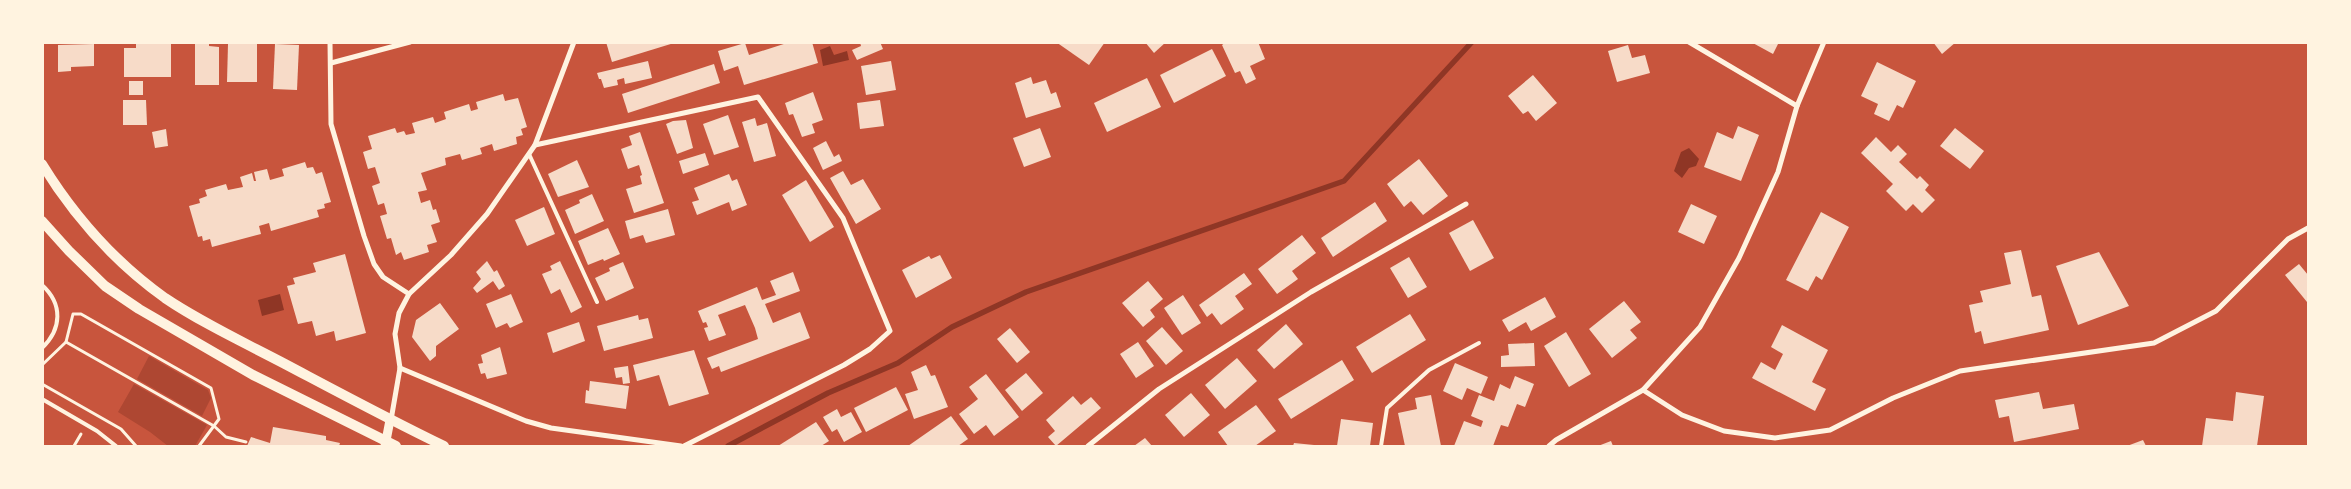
<svg xmlns="http://www.w3.org/2000/svg" width="2351" height="489" font-family="'Titillium Web',sans-serif">
<style>
.green{fill:#ae4732}
.water{fill:#8f3625}
.lines{fill:none;stroke-linecap:round;stroke-linejoin:round}
.stream{stroke:#8f3625;stroke-width:5.5}
.building{fill:#f7dbc8}
.path{stroke:#fff3e0;stroke-width:3}
.service{stroke:#fff3e0;stroke-width:4}
.minor{stroke:#fff3e0;stroke-width:5}
.tertiary{stroke:#fff3e0;stroke-width:9}
.secondary{stroke:#fff3e0;stroke-width:10}
</style>
<rect width="100%" height="100%" fill="#c8553d"/>
<g class="green">
<polygon points="149,356 208,390 211,398 202,416 137,379"/>
<polygon points="134,384 207,425 195,446 168,446 150,432 118,412"/>
</g>
<g class="water">
<polygon points="830,46 834,55 847,51 849,60 823,66 820,50"/>
<polygon points="1689,148 1699,159 1696,166 1689,168 1682,178 1674,171 1681,152"/>
<polygon points="280,294 284,310 262,316 258,300"/>
</g>
<g class="lines">
<polyline class="stream" points="728,446 828,393 898,363 952,327 1026,292 1344,181 1472,42"/>
</g>
<g class="building">
<polygon points="195,42 209,42 209,46 219,47 219,85 195,85"/>
<polygon points="606,42 674,42 674,43 612,62"/>
<polygon points="790,42 812,42 818,63 744,85 738,66 724,71 718,51 745,43 749,55"/>
<polygon points="860,42 880,42 883,49 857,60 852,50 861,46"/>
<polygon points="1056,42 1105,42 1089,65"/>
<polygon points="1145,42 1166,42 1154,53"/>
<polygon points="1226,42 1258,42 1265,59 1250,66 1256,79 1246,84 1240,71 1235,73 1222,45"/>
<polygon points="1751,42 1779,42 1773,54"/>
<polygon points="1933,42 1956,42 1942,54"/>
<polygon points="94,44 94,66 71,67 71,71 58,72 58,45"/>
<polygon points="136,44 171,44 171,77 124,77 124,48 136,48"/>
<polygon points="228,44 257,44 257,82 227,82"/>
<polygon points="275,44 299,45 297,90 273,89"/>
<polygon points="1628,45 1632,58 1645,55 1650,73 1617,82 1608,51"/>
<polygon points="1212,49 1226,76 1174,103 1160,75"/>
<polygon points="648,61 652,78 625,84 624,78 617,80 618,85 604,88 601,79 599,79 597,73"/>
<polygon points="891,61 896,90 866,95 861,66"/>
<polygon points="1877,62 1916,81 1903,108 1897,105 1889,121 1874,114 1878,104 1861,96"/>
<polygon points="714,64 720,83 628,113 622,94"/>
<polygon points="1533,75 1557,103 1536,121 1528,111 1523,114 1508,96"/>
<polygon points="1031,77 1033,84 1046,80 1051,94 1056,92 1061,107 1026,118 1015,83"/>
<polygon points="1147,78 1161,107 1107,132 1094,103"/>
<rect x="129" y="81" width="14" height="14"/>
<polygon points="813,92 823,120 812,124 815,133 802,137 793,114 789,115 785,103"/>
<polygon points="503,94 505,101 518,98 527,127 521,129 523,135 516,137 517,144 494,151 492,144 480,148 482,154 462,160 460,154 445,158 446,165 421,173 427,190 418,192 421,203 430,200 433,210 436,209 440,222 431,225 437,242 427,245 429,252 404,260 401,252 396,255 391,238 387,239 380,216 387,214 384,203 378,205 372,186 380,183 375,167 368,169 363,152 372,149 368,136 395,128 397,133 404,131 406,135 415,133 412,123 433,117 435,123 446,119 444,112 469,104 471,111 478,109 476,102"/>
<polygon points="123,100 146,100 147,125 123,125"/>
<polygon points="880,100 884,126 860,129 857,103"/>
<polygon points="728,115 739,147 714,155 703,124"/>
<polygon points="755,118 757,126 767,123 776,156 754,162 742,122"/>
<polygon points="686,120 693,148 677,154 666,124 673,121"/>
<polygon points="1738,126 1759,135 1741,181 1704,167 1717,132 1733,139"/>
<polygon points="1040,128 1051,157 1024,167 1013,138"/>
<polygon points="1955,128 1984,151 1970,169 1940,146"/>
<polygon points="166,129 168,146 155,148 152,132"/>
<polygon points="640,132 664,203 634,213 626,189 642,184 640,176 642,175 639,165 628,169 621,149 632,145 629,136"/>
<polygon points="1876,137 1891,152 1898,145 1907,154 1899,162 1917,179 1920,176 1929,185 1925,190 1935,200 1922,213 1913,204 1906,211 1886,191 1893,184 1861,153"/>
<polygon points="826,141 834,157 839,154 842,161 823,170 813,148"/>
<polygon points="705,153 709,165 683,174 679,161"/>
<polygon points="1419,159 1448,196 1423,215 1411,201 1404,207 1387,184"/>
<polygon points="577,160 589,187 558,197 548,174"/>
<polygon points="305,162 307,168 313,167 316,174 322,172 331,202 324,204 325,208 317,210 319,217 271,231 269,223 259,226 261,234 212,247 210,239 203,241 202,236 198,237 189,206 200,203 199,199 207,196 205,190 226,184 228,190 243,187 240,177 252,173 254,181 256,181 254,172 267,169 270,180 284,176 282,169"/>
<polygon points="843,171 851,185 863,179 881,209 856,224 830,178"/>
<polygon points="729,174 732,181 737,179 747,205 732,211 729,202 697,215 692,202 699,200 694,188"/>
<polygon points="806,180 834,227 810,242 782,195"/>
<polygon points="592,194 604,221 575,234 565,210 580,203 579,200"/>
<polygon points="1375,202 1387,221 1333,257 1321,238"/>
<polygon points="1691,204 1717,216 1704,244 1678,232"/>
<polygon points="544,207 555,234 527,246 515,220"/>
<polygon points="668,209 675,235 646,243 643,235 630,239 625,221"/>
<polygon points="1821,212 1849,227 1822,280 1816,276 1808,291 1786,280"/>
<polygon points="1473,220 1494,258 1470,271 1449,233"/>
<polygon points="608,228 620,254 604,261 603,259 588,265 578,241"/>
<polygon points="1302,235 1316,253 1292,271 1298,279 1277,294 1258,269"/>
<polygon points="2021,250 2032,297 2041,295 2049,330 1984,344 1981,331 1975,333 1969,305 1983,302 1980,291 2011,284 2004,253"/>
<polygon points="2099,252 2129,306 2078,325 2056,266"/>
<polygon points="345,254 366,333 336,341 334,331 316,336 312,321 298,324 287,286 295,284 293,278 316,272 313,263"/>
<polygon points="940,255 952,278 916,298 902,270 929,256 931,259"/>
<polygon points="1409,257 1427,287 1408,298 1390,268"/>
<polygon points="487,261 494,272 497,270 505,286 499,290 493,281 477,293 473,288 481,279 476,272"/>
<polygon points="560,261 582,307 571,313 560,289 551,294 542,274 552,270 550,266"/>
<polygon points="623,262 634,288 606,301 595,278 610,271 609,268"/>
<polygon points="2299,264 2308,275 2308,300 2307,302 2285,275"/>
<polygon points="793,272 800,291 765,304 773,323 800,312 810,338 721,372 719,366 712,369 707,358 758,339 755,328 745,305 718,315 726,335 709,341 704,328 708,327 706,322 703,323 698,311 757,287 762,300 776,295 770,281"/>
<polygon points="1244,273 1252,284 1235,296 1244,309 1221,325 1212,313 1207,317 1199,305"/>
<polygon points="1148,281 1163,299 1150,310 1155,317 1143,327 1122,303"/>
<polygon points="511,294 523,322 510,328 507,323 496,328 486,304"/>
<polygon points="1183,295 1201,323 1182,335 1164,308"/>
<polygon points="1545,297 1556,317 1531,331 1526,322 1509,332 1502,320"/>
<polygon points="1624,301 1641,322 1630,330 1637,338 1612,358 1589,329"/>
<polygon points="440,303 459,329 436,346 436,356 430,361 412,337 416,320"/>
<polygon points="1410,314 1426,340 1372,373 1356,347"/>
<polygon points="638,315 639,320 648,318 653,338 604,351 597,326"/>
<polygon points="579,322 585,341 553,353 547,333"/>
<polygon points="1286,324 1303,344 1274,369 1257,350"/>
<polygon points="1782,325 1828,350 1812,382 1826,389 1815,411 1752,378 1761,362 1775,370 1783,354 1771,347"/>
<polygon points="1162,327 1183,351 1166,365 1146,341"/>
<polygon points="1010,328 1030,352 1017,363 997,339"/>
<polygon points="1566,332 1591,374 1569,387 1544,346"/>
<polygon points="1138,342 1154,366 1136,378 1120,354"/>
<polygon points="1534,343 1535,366 1501,367 1501,356 1509,355 1508,344"/>
<polygon points="500,347 507,374 487,379 485,373 481,374 478,364 483,363 481,355"/>
<polygon points="694,350 709,394 669,406 659,375 637,381 633,365"/>
<polygon points="1237,358 1257,381 1225,409 1205,385"/>
<polygon points="1342,360 1354,380 1291,419 1278,399"/>
<polygon points="1455,363 1488,377 1481,394 1467,388 1462,400 1443,391"/>
<polygon points="926,365 931,376 935,375 948,407 914,419 905,394 918,390 911,372"/>
<polygon points="628,366 630,383 623,384 622,377 616,378 614,368"/>
<polygon points="1026,373 1043,393 1022,411 1005,390"/>
<polygon points="986,374 1019,417 994,436 986,425 974,434 959,414 978,399 969,387"/>
<polygon points="1515,376 1534,384 1525,407 1517,404 1508,427 1501,425 1493,446 1454,446 1464,421 1481,427 1483,421 1471,416 1479,395 1494,401 1500,384 1510,389"/>
<polygon points="590,381 629,386 626,409 585,403 586,390 589,391"/>
<polygon points="896,387 908,410 866,432 854,408"/>
<polygon points="2039,392 2043,409 2074,404 2079,429 2014,442 2009,416 1999,418 1995,400"/>
<polygon points="2236,392 2264,396 2257,446 2202,446 2206,418 2233,421"/>
<polygon points="1191,393 1210,415 1184,437 1165,415"/>
<polygon points="1431,395 1441,446 1405,446 1398,413 1417,409 1415,398"/>
<polygon points="1073,396 1081,405 1091,397 1101,408 1056,446 1048,437 1055,431 1046,420"/>
<polygon points="1256,405 1276,431 1255,446 1228,446 1218,432"/>
<polygon points="837,409 841,417 851,412 862,432 844,442 837,429 832,432 823,417"/>
<polygon points="951,416 968,439 958,446 908,446"/>
<polygon points="1341,419 1373,423 1370,446 1337,446"/>
<polygon points="816,422 829,441 821,446 778,446"/>
<polygon points="273,427 326,436 326,440 340,443 339,446 247,446 251,437 270,443"/>
<polygon points="1145,438 1152,446 1134,446"/>
<polygon points="2143,440 2146,446 2127,446"/>
<polygon points="1611,441 1613,446 1598,446"/>
<polygon points="1294,443 1314,445 1314,446 1293,446"/>
</g>
<g class="lines">
<g class="path">
<polyline points="66,342 214,426 226,437 246,442"/>
<polyline points="42,365 66,342 73,314 81,314 211,388 219,419 199,446"/>
<polyline points="42,384 121,429 136,446"/>
<polyline points="74,446 81,434"/>
</g>
<g class="service">
<polyline points="529,154 597,302"/>
<path d="M42,285C63,304 62,329 42,348"/>
<polyline points="42,399 97,431 116,446"/>
<polyline points="1381,446 1387,408 1429,370 1479,343"/>
</g>
<g class="minor">
<polyline points="330,42 331,124 364,236 374,264 383,277 409,294 399,313 395,334 400,368 391,420"/>
<polyline points="1689,42 1797,106"/>
<polyline points="331,63 410,42"/>
<polyline points="535,145 758,97 843,218 890,331 870,349 844,365 684,446"/>
<polyline points="409,294 451,255 487,214 535,145 574,42"/>
<polyline points="400,368 526,421 551,428 681,446"/>
<polyline points="1643,390 1700,327 1739,258 1778,172 1797,106 1824,42"/>
<polyline points="1088,446 1159,389 1311,292 1466,204"/>
<polyline points="1549,446 1556,440 1643,390 1682,415 1724,431 1775,438 1830,430 1893,398 1960,371 2154,343 2216,311 2288,239 2308,228"/>
</g>
<polyline class="tertiary" points="385,446 390,420"/>
<g class="secondary">
<path d="M42,164C74,216 116,263 165,298C202,323 245,343 285,364C338,392 390,420 444,446"/>
<polyline points="42,221 69,251 105,286 139,309 253,375 396,446"/>
</g>
</g>
<rect width="2351" height="489" fill="none" stroke="#fff3e0" stroke-width="88"/>
</svg>
